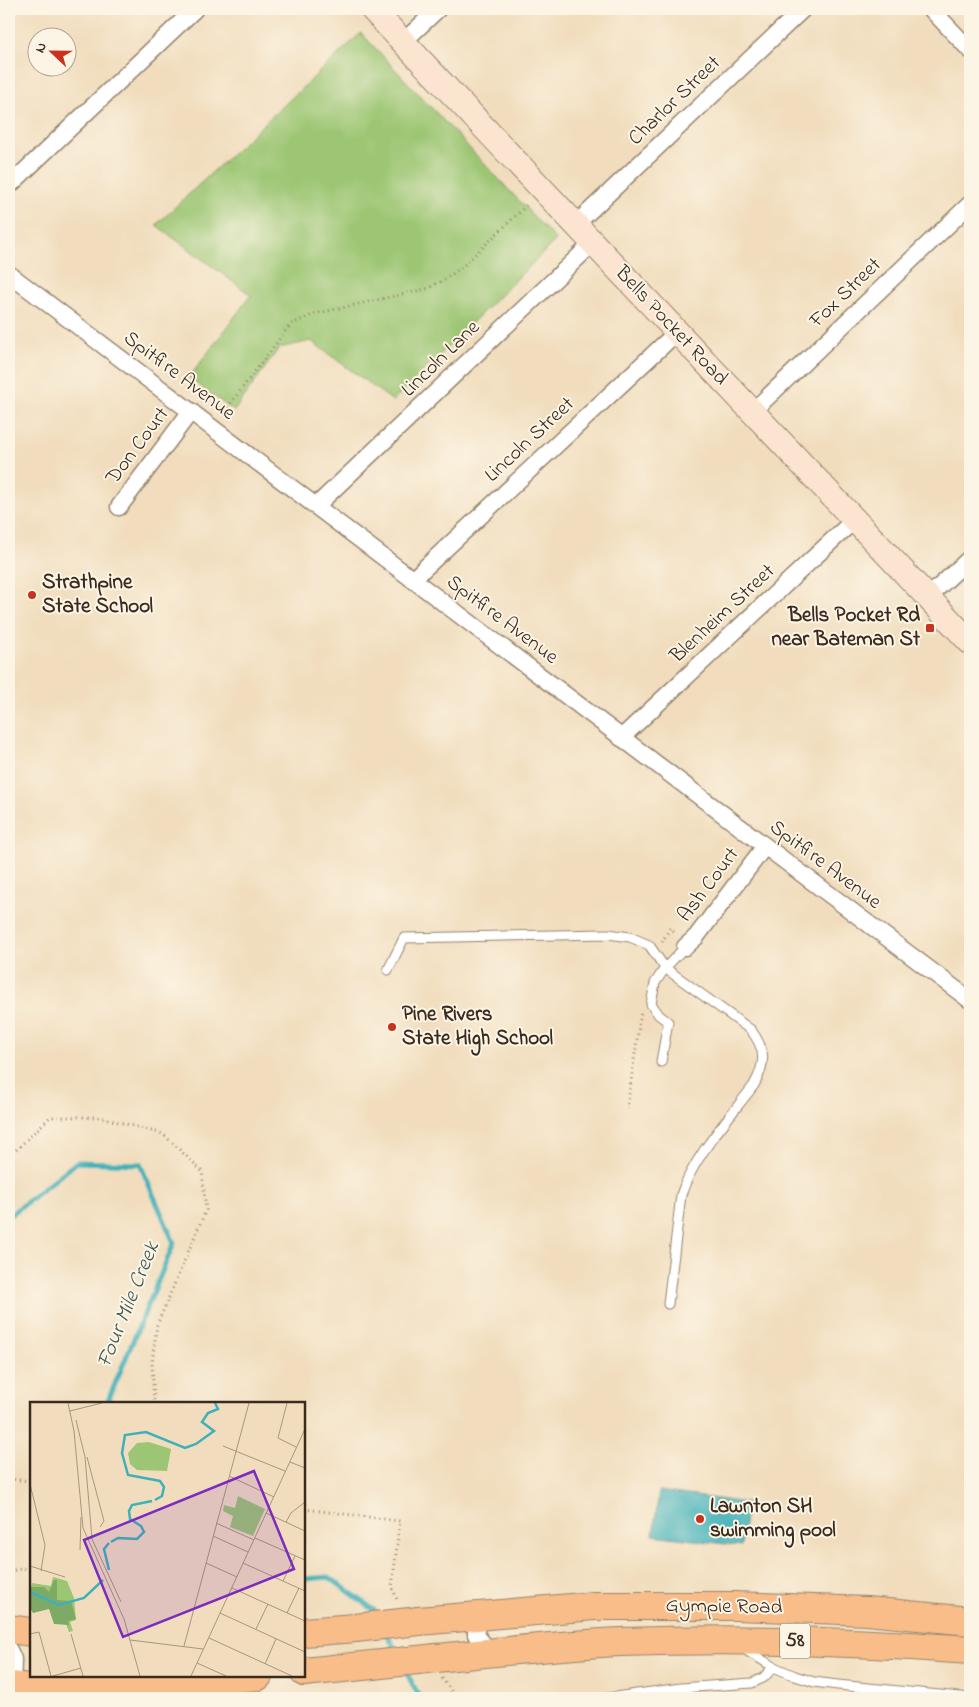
<svg xmlns="http://www.w3.org/2000/svg" width="979" height="1707" font-family="'Indie Flower',sans-serif">
<style>
.green{fill:#9cc673;stroke:#6c7848}
.water{fill:#3fb0b9;stroke:#3d6d6c}
.lines{fill:none;stroke-linecap:round;stroke-linejoin:round}
.stream{stroke:#3fb0b9;stroke-width:5}
.service-casing{stroke:#96846e;stroke-width:11}
.minor-casing{stroke:#96846e;stroke-width:19}
.secondary-casing{stroke:#96846e;stroke-width:26}
.trunk-casing{stroke:#96846e;stroke-width:30}
.path{stroke:#96846e;stroke-width:3;stroke-dasharray:1 4;stroke-linecap:butt}
.service{stroke:#fff;stroke-width:9}
.minor{stroke:#fff;stroke-width:16}
.secondary{stroke:#fce5d0;stroke-width:24}
.trunk{stroke:#f8bd89;stroke-width:28}
.trunk-bridge-casing{stroke:#96846e;stroke-width:30;stroke-linecap:butt}
.trunk-bridge{stroke:#f8bd89;stroke-width:28}
.poi-dot{fill:#c8321e;stroke:#fcf5e5;stroke-width:2}
.labels{text-anchor:middle;dominant-baseline:central;stroke-width:4;stroke-linejoin:round;paint-order:stroke}
.shield{fill:#fcf5e5;stroke:#75675a;stroke-width:1}
.shield-label{font-size:20px;font-weight:bold;fill:#3b2a1e}
.street-label{font-size:21px;fill:#3b2a1e;stroke:#fcf5e5}
.poi-label{font-size:21px;font-weight:bold;fill:#3b2a1e;stroke:#fcf5e5;text-anchor:start}
.water-label{font-size:22px;font-style:italic;fill:#3c5954;stroke:#fcf5e5}
.inset-river{fill:none;stroke:#3fb0b9;stroke-width:2.5}
.inset-road{fill:none;stroke:#a8957d;stroke-width:1}
.view{fill:#7b2cbf;fill-opacity:0.15;stroke:#7b2cbf;stroke-width:2.5}
.inset-edge{fill:none;stroke:#3b2a1e;stroke-width:2.5}
</style>
<rect width="100%" height="100%" fill="#fcf5e5"/>
<filter id="ink" filterUnits="userSpaceOnUse"><feTurbulence type="fractalNoise" baseFrequency=".02" numOctaves="2"/><feDisplacementMap in="SourceGraphic" scale="10" xChannelSelector="R" yChannelSelector="G"/><feConvolveMatrix kernelMatrix="1 2 1 2 8 2 1 2 1" color-interpolation-filters="sRGB"/></filter>
<filter id="wash" filterUnits="userSpaceOnUse"><feTurbulence type="fractalNoise" baseFrequency=".0096" numOctaves="4" result="noise"/><feDisplacementMap in="SourceGraphic" scale="20" xChannelSelector="R" yChannelSelector="G"/><feGaussianBlur stdDeviation="1.12" result="paint"/><feColorMatrix in="noise" values="0 0 0 0 0 0 0 0 0 0 0 0 0 0 0 0 0 1.4 0 .05"/><feComposite in="paint" operator="in"/></filter>
<g filter="url(#wash)">
<rect width="100%" height="100%" fill="#f1ddbd"/>
<polygon class="green" points="361,33 556,240 393,401 311,341 279,348 234,411 189,378 251,295 156,225"/>
<polygon class="water" points="659,1491 747,1503 741,1546 653,1535"/>
<g class="lines">
<g class="stream">
<polyline points="9,1216 77,1162 140,1164 174,1243 107,1403"/>
<polyline points="304,1579 329,1577 374,1610 378,1618"/>
<polyline points="386,1632 397,1653"/>
<polyline points="405,1670 420,1698"/>
</g>
</g>
</g>
<g filter="url(#ink)">
<g class="lines">
<g class="service-casing">
<g id="service">
<path d="M388,970L404,938L608,934L630,937L649,945L665,968L751,1030C766,1050 766,1063 754,1085C730,1117 693,1157 681,1195L668,1304"/>
<polyline points="661,1062 668,1022 659,1015 651,1004 655,983 665,968 685,947"/>
<polyline points="742,1648 774,1667 795,1676 814,1682 838,1685 970,1698"/>
<polyline points="608,1698 681,1688 752,1683 763,1678 774,1667"/>
</g>
</g>
<g class="minor-casing">
<g id="minor">
<polyline points="931,9 970,50"/>
<polyline points="403,42 438,9"/>
<polyline points="9,186 195,9"/>
<polyline points="576,224 803,9"/>
<polyline points="9,274 765,846 970,1000"/>
<polyline points="752,412 970,204"/>
<polyline points="316,506 594,242"/>
<polyline points="119,507 191,411"/>
<polyline points="413,579 677,332"/>
<polyline points="928,597 970,558"/>
<polyline points="621,738 854,520"/>
<polyline points="685,947 696,937 765,846"/>
<polyline points="477,1615 476,1635 491,1653"/>
<polyline points="9,1650 13,1659 12,1694"/>
</g>
</g>
<g class="secondary-casing">
<polyline id="secondary" points="372,9 970,642"/>
</g>
<g class="trunk-casing">
<g id="trunk">
<polyline points="419,1621 594,1606 734,1606 867,1611 970,1621"/>
<polyline points="9,1629 31,1632"/>
<polyline points="304,1632 355,1628"/>
<path d="M436,1658C498,1652 559,1645 621,1642C738,1638 854,1641 970,1650"/>
<polyline points="304,1672 372,1665"/>
<path d="M9,1686C89,1694 178,1683 258,1676"/>
</g>
</g>
<g class="path">
<polyline points="231,418 224,412 290,325 314,314 426,289 444,280 462,267 528,204"/>
<polyline points="662,942 670,928 676,933"/>
<polyline points="627,1109 641,1012"/>
<polyline points="9,1157 50,1117 100,1117 163,1134 202,1171 206,1210 157,1325 152,1363 154,1403"/>
<polyline points="9,1479 31,1481"/>
<polyline points="304,1509 400,1521 392,1587 398,1602"/>
<polyline points="9,1571 27,1568 31,1565"/>
<polyline points="442,1678 456,1698"/>
<polyline points="556,1698 566,1697 575,1698"/>
</g>
<use href="#service" class="service"/>
<use href="#minor" class="minor"/>
<use href="#secondary" class="secondary"/>
<use href="#trunk" class="trunk"/>
<g class="trunk-bridge-casing">
<g id="trunk-bridge">
<polyline points="355,1628 419,1621"/>
<polyline points="372,1665 436,1658"/>
</g>
</g>
<use href="#trunk-bridge" class="trunk-bridge"/>
</g>
</g>
<g class="poi-dot">
<circle cx="32" cy="595" r="5"/>
<rect x="925" y="623" width="10" height="10" rx="2.5"/>
<circle cx="392" cy="1027" r="5"/>
<circle cx="700" cy="1519" r="5"/>
</g>
<g class="labels">
<rect class="shield" x="780" y="1623.5" width="30" height="35" rx="4"/>
<g class="shield-label">
<text x="795" y="1641">58</text>
</g>
<g class="street-label">
<text transform="translate(675 101) rotate(-44)">Charlor Street</text>
<text transform="translate(846 293) rotate(-44)">Fox Street</text>
<text transform="translate(671 326) rotate(47)">Bells Pocket Road</text>
<text transform="translate(441 359) rotate(-44)">Lincoln Lane</text>
<text transform="translate(179 376) rotate(37)">Spitfire Avenue</text>
<text transform="translate(530 440) rotate(-43)">Lincoln Street</text>
<text transform="translate(138 446) rotate(-53)">Don Court</text>
<text transform="translate(723 614) rotate(-43)">Blenheim Street</text>
<text transform="translate(502 620) rotate(37)">Spitfire Avenue</text>
<text transform="translate(825 865) rotate(37)">Spitfire Avenue</text>
<text transform="translate(709 885) rotate(-53)">Ash Court</text>
<text transform="translate(724 1607) rotate(1)">Gympie Road</text>
</g>
<g class="poi-label">
<text x="42" y="583">Strathpine<tspan x="42" dy="24">State School</tspan></text>
<text x="920" y="616" text-anchor="end">Bells Pocket Rd<tspan x="920" dy="24">near Bateman St</tspan></text>
<text x="402" y="1015">Pine Rivers<tspan x="402" dy="24">State High School</tspan></text>
<text x="710" y="1507">Lawnton SH<tspan x="710" dy="24">swimming pool</tspan></text>
</g>
<g class="water-label">
<text transform="translate(129 1305) rotate(-68)">Four Mile Creek</text>
</g>
</g>
<g transform="translate(30 1402)">
<rect width="275" height="275" fill="#f1ddbd"/>
<path d="M119,40L141,47L137,69L107,68L100,62L98,51L107,41ZM208,94L235,107L223,134L200,125L203,114L193,109L194,103L205,106ZM23,175L37,179L44,196L46,218L40,220L43,229L39,230L36,222L0,190L2,181L21,184Z" fill="#9cc673"/>
<path d="M24,178H27V198L41,199L46,217L38,219L39,223L24,222L19,207L3,211L0,206V185H14L19,190Z" fill="#7dab65"/>
<path class="inset-river" d="M125,98L132,94L134,85L130,79L98,73L92,51L95,33L116,30L155,46L166,42L184,29L172,20L178,11L188,7L185,1M81,140L88,136L107,137L114,130L111,124L100,117L99,109L102,103L122,99M79,141L74,147L79,168M0,190L29,203L54,196L73,178"/>
<path class="inset-road" d="M38,1L44,29L53,126L94,217L110,274M257,1L248,36L266,45M40,9L72,1M46,18L55,55L62,137L91,200M193,44L255,69M57,55L74,119L70,125M260,60L275,66M199,74L244,95M0,82L15,143L11,169M236,111L275,129M256,120L261,111L275,100M186,121L224,138M183,134L218,150M225,136L275,158M50,148L51,115M176,161L207,175M213,161L275,189M0,164L35,175M253,179L265,154M202,186L275,219M190,211L275,250M257,211L269,186M226,227L238,202M0,232L9,230L21,274M41,232L53,274M179,236L262,274M100,238L173,247M154,244L219,1M167,261L196,274M235,262L246,237M23,274L51,266M161,274L275,27"/>
<path class="view" d="M224,69L264,167L93,235L54,138Z"/>
<rect width="275" height="275" class="inset-edge"/>
</g>
<rect width="979" height="1707" fill="none" stroke="#fcf5e5" stroke-width="30"/>
<g transform="translate(52 52) rotate(292)"><circle r="24" fill="#fcf5e5" stroke="#afa495"/>
<path d="M0-4L9 19L0 12L-9 19Z" fill="#c8321e"/>
<text y="-8" font-size="14" font-weight="bold" text-anchor="middle" fill="#3b2a1e">N</text>
</g>
</svg>
